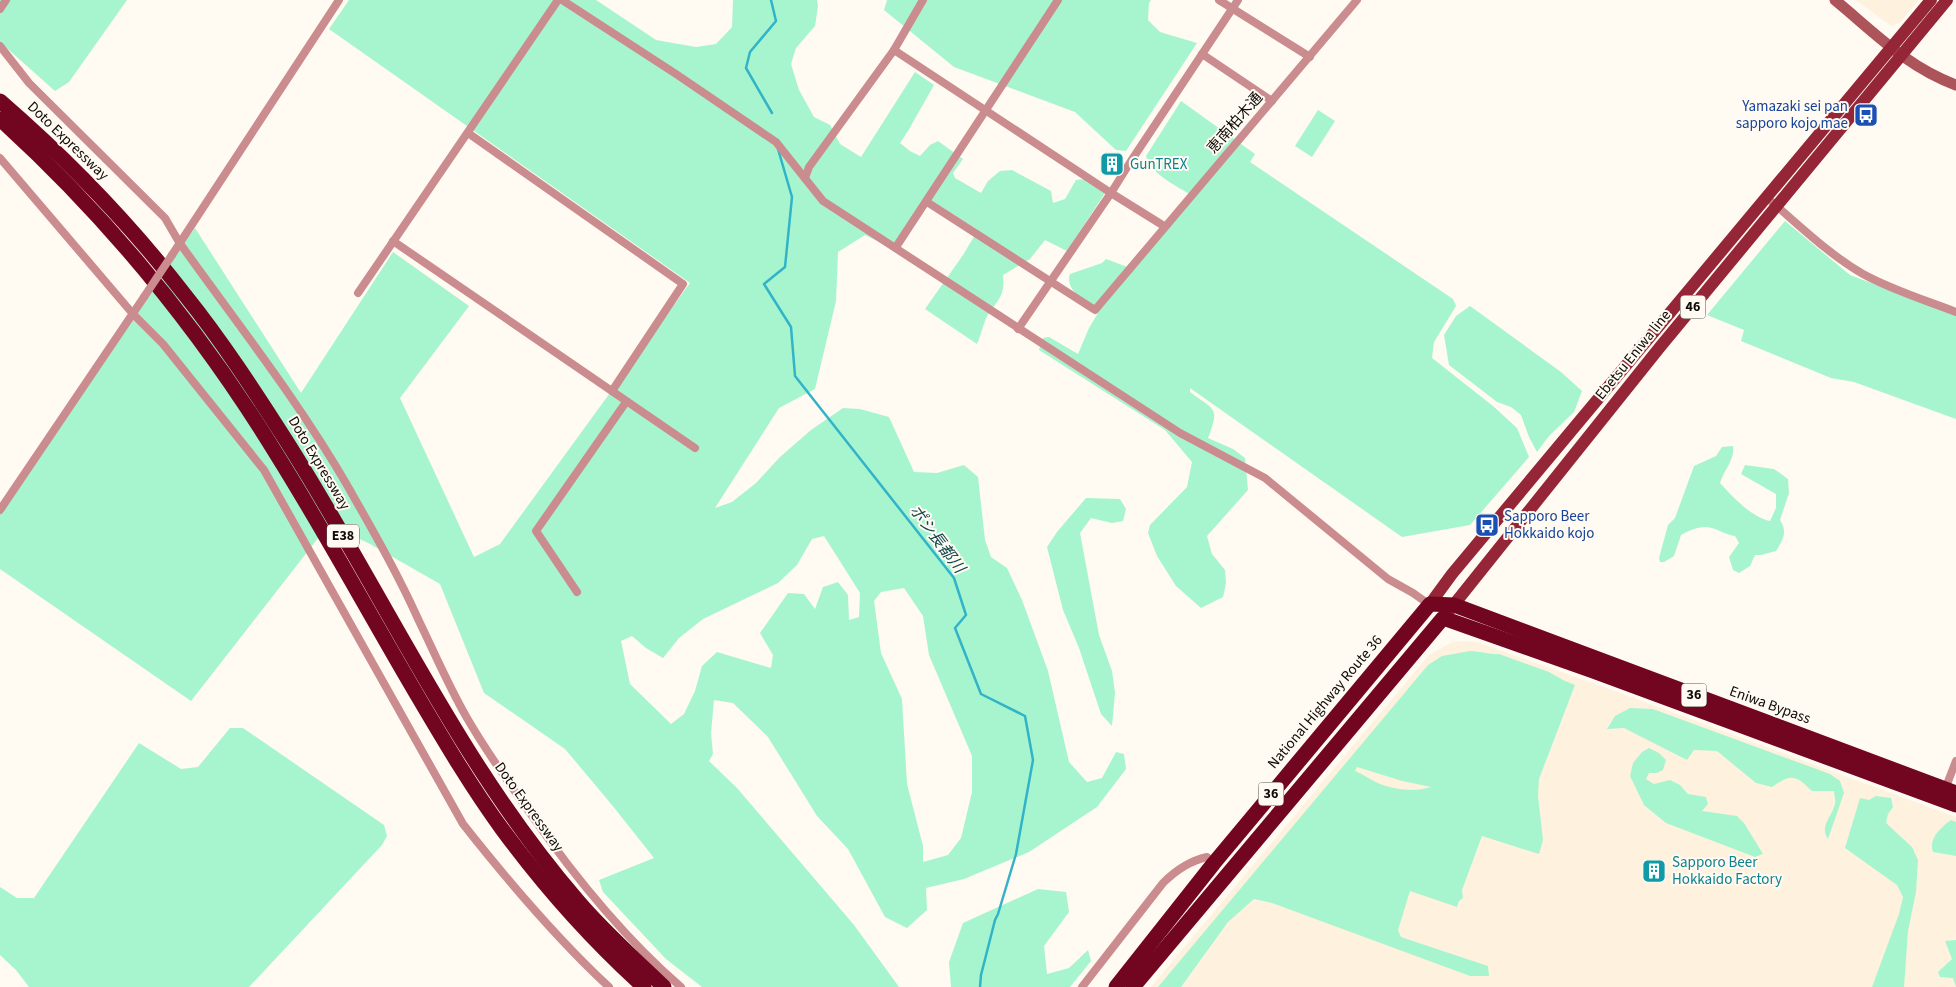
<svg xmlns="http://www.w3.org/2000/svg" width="1956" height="987" font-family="'Source Sans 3','Noto Sans JP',sans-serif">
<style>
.built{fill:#fef2de}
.green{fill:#a6f5cf;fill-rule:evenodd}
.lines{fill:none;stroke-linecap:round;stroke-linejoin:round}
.stream{stroke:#32b3c7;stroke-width:2.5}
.street{stroke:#ca8c8e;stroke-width:8}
.secondary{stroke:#ad545b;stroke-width:11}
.primary{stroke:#942637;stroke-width:12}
.highway{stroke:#720621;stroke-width:15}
.street-bridge{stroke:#ca8c8e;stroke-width:8}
.labels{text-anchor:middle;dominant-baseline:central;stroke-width:4;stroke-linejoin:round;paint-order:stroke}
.shield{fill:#fffaf2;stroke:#57534e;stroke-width:1}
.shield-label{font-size:14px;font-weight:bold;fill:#0f0c08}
.transit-label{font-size:15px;fill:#164399;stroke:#fffaf2;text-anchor:end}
.street-label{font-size:15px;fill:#0f0c08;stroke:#fffaf2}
.culture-label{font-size:15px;fill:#0d838f;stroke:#fffaf2;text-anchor:start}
.water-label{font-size:16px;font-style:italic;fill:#10474f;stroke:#fffaf2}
</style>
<rect width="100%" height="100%" fill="#fffaf2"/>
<g class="built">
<polygon points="1856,0 1919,0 1899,23 1891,26"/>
<polygon points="1463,641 1477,642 1601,686 1956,817 1956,987 1151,987 1429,655 1452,642"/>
</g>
<g class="green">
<polygon points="0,0 127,0 69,82 55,91 0,42"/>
<path d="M349,0H596L656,40L696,47L716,44L732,27L733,0H817L818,6L815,26L796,48L791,64L799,90L814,117L830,125L840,144L861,157L915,72L934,85L908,131L900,143L910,151L920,156L930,145L938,141L963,159L953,173L955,178L981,193L988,181L1000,171L1012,170L1051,191L1053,203L1065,199L1076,180L1085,179L1105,193L1067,251L1045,240L1030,259L1003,275C1006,301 993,302 985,321C982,329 980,337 977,344L925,309L963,255L978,230L926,197L896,242L883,244L865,235L838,252L836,301L815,389L779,408L715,508L732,502L756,483L780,457L811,430L843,408L860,409L889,417L914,472L937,473L964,465L978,477L985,540L991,557L1007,568L1022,600L1048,671L1069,762L1087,782L1102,778L1116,752L1124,754L1126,769L1097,807L1029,852L964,879L926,888L927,910L907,928L885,917L848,849L817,816L768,737L733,703L714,700L711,733L713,754L709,761L737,788L854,925L899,987H702L666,959L603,892L599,880L654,858L612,805L565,749L484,693L440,584L370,544L329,524L191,701L0,569V510L144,297L195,228L301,393L393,252L469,306L400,398L474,557L500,544L690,283L329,29ZM824,536L860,593L859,617L849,620L848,595L838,582L823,587L815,609L804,594L788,593L760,633L773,655L771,668L717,652L702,666L695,691L684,714L671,724L630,684L621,641L632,636L646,648L663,658L679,638L703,619L778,583L797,565L812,539ZM904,588L923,616L929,655L972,756V792L961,838L948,855L923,862V846L907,784L902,699L881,653L874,601L881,592Z"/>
<polygon points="887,0 1151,0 1149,3 1148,20 1160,32 1197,43 1126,151 1116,150 1075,112 954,67 884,10"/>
<path d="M1181,101L1255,154L1250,162L1453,299L1456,306L1434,342L1432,358L1493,406L1517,428L1529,457L1470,525L1402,537L1190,388V392C1215,411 1220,406 1208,438L1233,449L1245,458L1248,490L1207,536L1212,554L1225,570L1226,583L1223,597L1201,608L1176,586L1157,556L1148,533L1150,525L1187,487L1192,462L1165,430L1039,350L1043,338L1049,337L1078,354L1089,328L1098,313C1088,304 1064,290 1070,274L1102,263L1106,259L1133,269L1194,197C1178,186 1151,175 1146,156Z"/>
<polygon points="1318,110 1335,121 1312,157 1295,146"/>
<polygon points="1785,221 1850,275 1956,315 1956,419 1854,382 1831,378 1741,341 1744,330 1707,315"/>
<polygon points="1470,306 1561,372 1582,391 1574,412 1549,436 1537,452 1529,437 1521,415 1511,407 1497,402 1449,365 1444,335 1456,316"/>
<path d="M1733,446C1735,460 1724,470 1720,483C1733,497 1751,517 1770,521L1776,508V494L1741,474L1745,465L1774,469L1788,479L1789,493L1780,520C1788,532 1783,540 1776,551L1761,555H1755L1750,566L1739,573L1733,570L1729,557L1739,543L1735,536C1726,535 1720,530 1712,528C1701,525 1690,530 1681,535L1674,556L1664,562H1660L1659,558L1668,525L1675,518L1694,466L1716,456L1722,447Z"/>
<polygon points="1086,498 1120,499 1126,509 1123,521 1112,523 1091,518 1080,533 1099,635 1112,671 1115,693 1112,726 1101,714 1079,648 1063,610 1047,547 1057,532"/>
<path d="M1470,651C1478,651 1494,655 1499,654L1549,672L1563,680L1575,685L1539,779L1538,796L1543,840L1539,854L1482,836L1462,890L1463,898L1459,901L1457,907L1410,891L1398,930L1401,937L1488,966L1489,976H1470L1272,903L1254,899L1228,922L1181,987H1158L1428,665L1442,656ZM1357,767L1402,781L1431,787C1414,792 1396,790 1380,784C1371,780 1363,774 1355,771Z"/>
<path d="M1630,708L1653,709L1830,774L1840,781L1844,793L1828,839C1819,826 1832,817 1835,804C1836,800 1834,795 1834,791H1812C1795,774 1791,774 1772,787L1756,783L1717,751L1694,750L1687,760L1624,728L1607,729L1615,716Z"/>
<polygon points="230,728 243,728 384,825 387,836 382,845 249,987 29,987 16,970 0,955 0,887 17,898 34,898 139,743 181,769 198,767"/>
<polygon points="1649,748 1659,753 1666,760 1663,770 1657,773 1649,773 1646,779 1654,784 1670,780 1680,785 1688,794 1706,797 1708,804 1702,811 1737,816 1744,823 1763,854 1755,857 1666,823 1644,805 1630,776 1633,763 1642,752"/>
<polygon points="1876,796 1891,798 1893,807 1888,814 1886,823 1912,847 1918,860 1916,892 1908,931 1904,987 1872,987 1899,914 1903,897 1897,885 1845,848 1860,798 1869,800"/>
<path d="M1951,820L1956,822V856L1933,852C1928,839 1941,827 1951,820Z"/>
<polygon points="1038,889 1066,892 1069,912 1044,946 1047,974 1069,968 1088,950 1091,961 1070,987 951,987 949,962 963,923"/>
<polygon points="1956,940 1956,987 1953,978 1940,977 1938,972 1952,959 1945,941"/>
</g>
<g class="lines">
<g class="stream">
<polyline points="771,0 776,21 750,52 746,68 772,113"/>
<polyline points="778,149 792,197 785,267 764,284 791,327 795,376 954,578 966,615 955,628 981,694 1025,716 1033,760 1016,854 998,914 995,920 981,975 980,987"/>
</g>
<g class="street">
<polyline points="562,0 676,74 776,142 823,201 1180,433 1265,478 1388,579 1413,593 1430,605"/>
<polyline points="1219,0 1310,57"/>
<polyline points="0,9 6,0"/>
<path d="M0,46L29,83L165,218L179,242C236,322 298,400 347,485C372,529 398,574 419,621C435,654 449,687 467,718C486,751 508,782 530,813C574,876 622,936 681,987"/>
<polyline points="894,50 1111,193 1164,226"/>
<polyline points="1202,54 1272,101"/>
<polyline points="468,133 683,284 612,391"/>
<path d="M0,158L133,314L163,344L264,470L463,824C508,881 555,937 609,987"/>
<polyline points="805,178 809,167 894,50 923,0"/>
<path d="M1766,197C1797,223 1828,254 1863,274C1892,290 1925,300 1956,312"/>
<polyline points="927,202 1095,310 1357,0"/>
<polyline points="393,241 695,448"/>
<polyline points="896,247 1058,0"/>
<polyline points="172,255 339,0"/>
<polyline points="358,293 558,0"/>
<polyline points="1018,329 1111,193 1131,161 1238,0"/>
<polyline points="0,510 144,297"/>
<polyline points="577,592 536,531 626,402"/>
<polyline points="1944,792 1956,761"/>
<path d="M1082,987L1163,883C1176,870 1189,861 1207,857L1214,863"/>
</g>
<path class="secondary" d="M1835,0C1875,33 1907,67 1956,85"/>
<g class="primary">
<polyline points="1430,604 1452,574 1931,0"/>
<polyline points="1448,612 1660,347 1947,0"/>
</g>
<g class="highway">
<path d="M0,101C67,159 130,224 185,295C222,341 255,392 287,442C384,595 458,762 577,900C603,931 635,959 664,987"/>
<path d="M0,119C108,217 201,331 277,455C327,535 372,619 420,700C446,744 472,788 502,829C544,886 592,940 644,987"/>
<polyline points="1116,987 1214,863 1430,604 1454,605 1956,793"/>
<polyline points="1133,987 1443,618 1593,671 1956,805"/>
</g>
<polyline class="street-bridge" points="144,297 172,255"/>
</g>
<defs>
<g id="bus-square" transform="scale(1.25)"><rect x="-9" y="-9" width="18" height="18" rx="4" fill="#1a4fb4" stroke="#fffaf2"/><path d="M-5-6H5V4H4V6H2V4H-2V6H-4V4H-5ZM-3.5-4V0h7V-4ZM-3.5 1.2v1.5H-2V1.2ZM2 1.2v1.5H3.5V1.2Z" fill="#fff"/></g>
<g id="building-square" transform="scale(1.25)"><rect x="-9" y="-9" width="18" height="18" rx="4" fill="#0f9aa8" stroke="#fffaf2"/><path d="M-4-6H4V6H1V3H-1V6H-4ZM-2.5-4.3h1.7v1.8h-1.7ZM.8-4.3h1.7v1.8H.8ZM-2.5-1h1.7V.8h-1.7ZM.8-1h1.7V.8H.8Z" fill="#fff"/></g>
</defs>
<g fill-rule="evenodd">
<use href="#bus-square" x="1866" y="115"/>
<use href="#building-square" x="1112" y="164"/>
<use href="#bus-square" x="1487" y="525"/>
<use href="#building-square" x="1654" y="871"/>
</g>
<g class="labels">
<g class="shield">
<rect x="1680.5" y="295.5" width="25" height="23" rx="4"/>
<rect x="327" y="524.5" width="32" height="23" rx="4"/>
<rect x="1681.5" y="683.5" width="25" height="23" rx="4"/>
<rect x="1258.5" y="782.5" width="25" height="23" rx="4"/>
</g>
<g class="shield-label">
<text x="1693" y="307">46</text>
<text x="343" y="536">E38</text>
<text x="1694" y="695">36</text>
<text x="1271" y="794">36</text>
</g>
<g class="transit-label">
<text x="1848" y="106">Yamazaki sei pan<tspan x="1848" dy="17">sapporo kojo mae</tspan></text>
<text x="1504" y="516" text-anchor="start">Sapporo Beer<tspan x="1504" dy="17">Hokkaido kojo</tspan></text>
</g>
<g class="street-label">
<text transform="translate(1235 123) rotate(-49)">恵南柏木通</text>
<text transform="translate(68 141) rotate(44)">Doto Expressway</text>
<text transform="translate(1633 355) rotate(-51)">Ebetsu Eniwa line</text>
<text transform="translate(319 463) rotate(59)">Doto Expressway</text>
<text transform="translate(1325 702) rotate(-50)">National Highway Route 36</text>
<text transform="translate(1770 705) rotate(20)">Eniwa Bypass</text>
<text transform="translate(529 807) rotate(54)">Doto Expressway</text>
</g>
<g class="culture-label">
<text x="1130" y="164">GunTREX</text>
<text x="1672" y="862">Sapporo Beer<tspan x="1672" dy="17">Hokkaido Factory</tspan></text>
</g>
<g class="water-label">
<text transform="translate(937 539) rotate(53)">ポシ長都川</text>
</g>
</g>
</svg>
